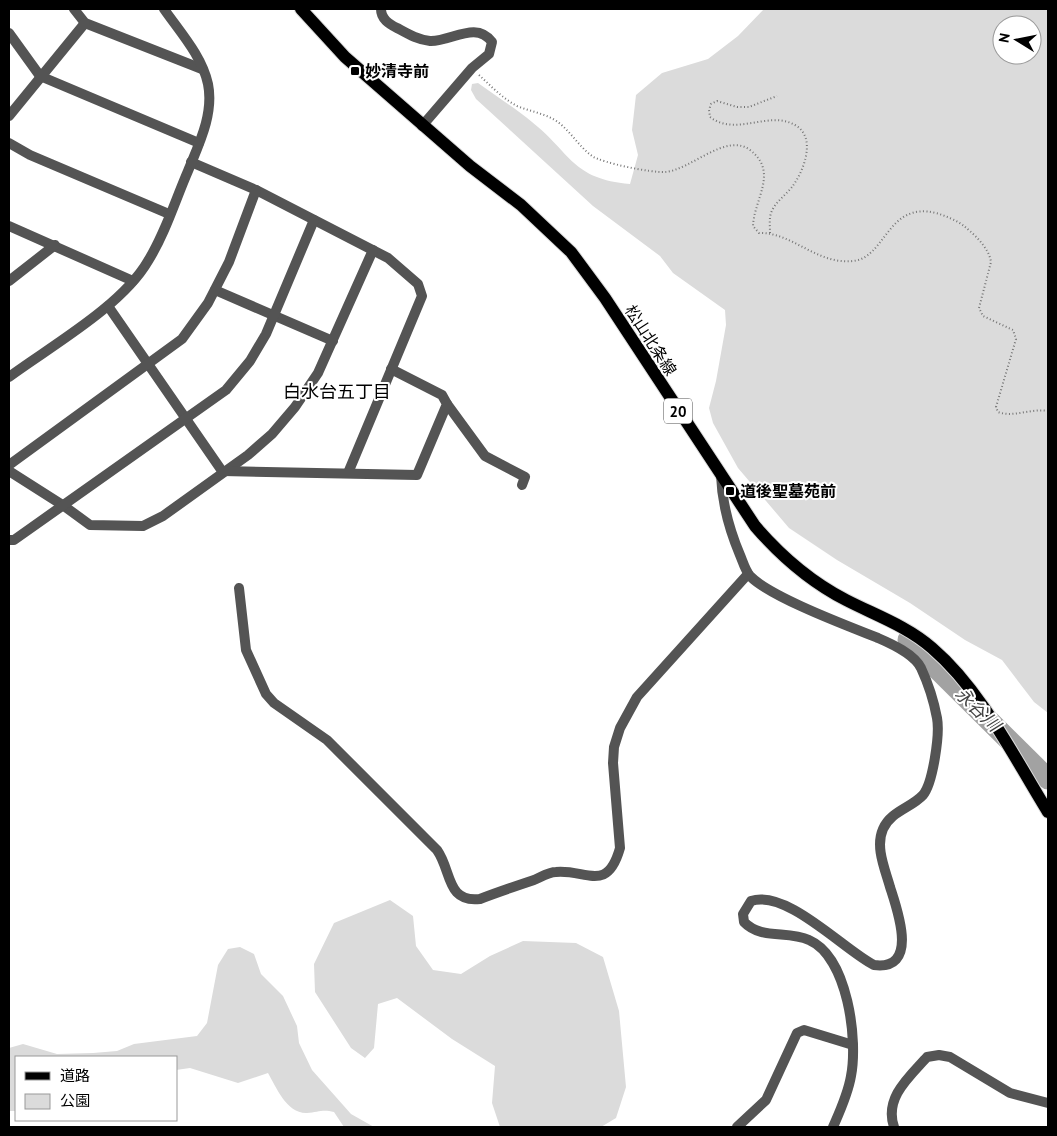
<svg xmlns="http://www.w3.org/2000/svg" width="1057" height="1136" font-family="'PT Sans','Noto Sans JP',sans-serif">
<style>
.green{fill:#dbdbdb;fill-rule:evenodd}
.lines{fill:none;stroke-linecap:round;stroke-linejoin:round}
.river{stroke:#a2a2a2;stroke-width:21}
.primary-casing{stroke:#dbdbdb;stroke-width:14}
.path{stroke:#767676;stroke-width:2;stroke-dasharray:1 2.5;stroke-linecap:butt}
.minor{stroke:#545454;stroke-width:10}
.tertiary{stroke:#545454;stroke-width:10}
.primary{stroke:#000;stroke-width:12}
.poi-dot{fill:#000;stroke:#fff;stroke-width:2}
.labels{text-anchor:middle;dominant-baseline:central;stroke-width:4;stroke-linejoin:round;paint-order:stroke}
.shield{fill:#fff;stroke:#4c4c4c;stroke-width:1}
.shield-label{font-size:15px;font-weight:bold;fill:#000}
.poi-label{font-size:16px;font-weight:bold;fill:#000;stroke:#fff;text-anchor:start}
.street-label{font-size:16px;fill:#000;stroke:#fff}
.neighbourhood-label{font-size:18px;fill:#000;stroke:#fff}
.water-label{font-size:18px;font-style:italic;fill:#434343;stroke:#fff}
</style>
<rect width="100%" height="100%" fill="#fff"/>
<g class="green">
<path d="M764,9H1048V713L1034,702L1002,660L965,640L910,603L837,560L789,528L738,468L713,423L709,408L716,381L726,325L725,310L673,273L660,256L593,206L476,99L471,90L472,84L478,83C496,96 515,108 532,122C571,153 572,179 630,184L638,155L632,130L636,95L662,73L708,59L738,36ZM1002,25H1032V55H1002Z"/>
<polygon points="390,900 413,916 416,946 433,970 461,974 490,956 523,941 576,943 603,957 619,1011 626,1087 616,1118 601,1127 500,1127 492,1103 495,1066 452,1039 397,998 378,1004 374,1048 365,1058 351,1048 315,992 314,964 334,923"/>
<path d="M240,947L254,954L261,974L283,996L297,1026L299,1043L312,1070L351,1114L374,1127H344L334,1112C323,1109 318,1112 307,1113C287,1114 276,1087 268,1073L238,1083L190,1068L176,1070V1057H16V1111H9V1048L23,1044L57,1054L93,1053L117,1051L134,1044L197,1036L207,1023L218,965L228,949Z"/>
</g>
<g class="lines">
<polyline class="river" points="908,640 1048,779"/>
<g class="primary-casing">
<path id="primary" d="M301,9L345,57L470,166L521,205L571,252L605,298L755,526C780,555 811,582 846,600C875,615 907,626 932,648C981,690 1014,757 1048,812"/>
</g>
<g class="path">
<path d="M479,75C491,86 502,98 517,106C529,111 542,113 553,119C568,127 578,146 592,156C602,163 652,173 665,172C691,170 726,132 750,150C779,172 754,199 753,226L759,233C792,232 817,265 853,261C886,258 887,201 936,213C946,216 956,220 964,226C975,235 989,248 991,262L979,308L983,316L1013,330L1016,339L996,407L998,412C1014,418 1030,408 1048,411"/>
<path d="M770,233C770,227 769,219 771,213C775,202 785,196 792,187C804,171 817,137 795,125C769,110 736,137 710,117L709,110L711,104L717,101L737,107H749L777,96"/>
</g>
<g class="minor">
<polyline points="74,9 85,23 202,69"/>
<path d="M381,9C381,19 389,24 397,28C408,34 418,40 430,41C451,42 476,20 492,42L489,54L472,68L422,126"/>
<polyline points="9,33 40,76 199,143"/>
<polyline points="9,116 85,23"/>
<polyline points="9,143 30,155 169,214"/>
<polyline points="191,162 256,190 388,258 418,284 422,296 348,473"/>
<polyline points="9,226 133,281"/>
<polyline points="9,281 55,245"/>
<polyline points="215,290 333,341"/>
<polyline points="108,306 222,471"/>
<path d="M9,377C51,346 122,306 148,261C165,234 175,201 188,171C199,144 214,114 208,84C202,56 180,32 164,9"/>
<polyline points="447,404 485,456 525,477 522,485"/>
<polyline points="9,465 182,339 208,303 229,262 256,190"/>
<polyline points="9,471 64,506 90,525 143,526 163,516 248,455 272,434 295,407 318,373 373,250"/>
<polyline points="223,471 417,475 447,404 442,395 391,369"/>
<path d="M721,475C722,504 729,529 740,555C743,562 745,570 750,576C770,597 848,626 878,638C892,644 914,654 921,668C928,683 934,702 937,718C940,734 933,783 923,795C911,808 891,811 883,829C875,847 885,869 890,887C897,909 920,971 874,965C844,950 787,889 751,901L743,914L744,922C761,940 788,930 809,940C848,957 858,1040 851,1076C848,1094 840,1111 833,1127"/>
<polyline points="9,540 14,540 226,390 250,361 266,334 314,220"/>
<polyline points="737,1127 766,1100 797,1033 804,1030 853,1045"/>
<path d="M894,1127C884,1098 909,1077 927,1057L939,1055L950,1057L1010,1093L1048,1103"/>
</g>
<path class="tertiary" d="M239,588L246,650L266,694L274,703L327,740L437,850C452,871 446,903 480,899C498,892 516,886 534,880C541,877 549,872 556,872C586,869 607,894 620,848L613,763L614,747L620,728L637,697L748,574"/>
<use href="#primary" class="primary"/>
</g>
<g class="poi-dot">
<rect x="350" y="66" width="10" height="10" rx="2.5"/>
<rect x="725" y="486" width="10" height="10" rx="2.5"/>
</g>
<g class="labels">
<rect class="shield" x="664" y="398.5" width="28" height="25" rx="4"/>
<g class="shield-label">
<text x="678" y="411">20</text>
</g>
<g class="poi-label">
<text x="365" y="71">妙清寺前</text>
<text x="740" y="491">道後聖墓苑前</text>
</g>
<g class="street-label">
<text transform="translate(651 340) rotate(57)">松山北条線</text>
</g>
<g class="neighbourhood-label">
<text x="337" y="391">白水台五丁目</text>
</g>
<g class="water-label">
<text transform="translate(978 709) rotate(44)">永谷川</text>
</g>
</g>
<rect width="1057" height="1136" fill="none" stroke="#000000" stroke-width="20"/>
<rect x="15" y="1056" width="162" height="65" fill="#ffffff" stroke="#999999"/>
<rect x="25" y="1072" width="25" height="8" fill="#000000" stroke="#999999"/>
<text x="60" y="1081" font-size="15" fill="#000000">道路</text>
<rect x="25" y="1094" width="25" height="15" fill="#dbdbdb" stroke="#999999"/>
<text x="60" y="1106" font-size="15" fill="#000000">公園</text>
<g transform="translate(1017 40) rotate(280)"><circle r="24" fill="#ffffff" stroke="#999999"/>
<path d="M0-4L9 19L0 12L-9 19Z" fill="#000000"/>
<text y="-8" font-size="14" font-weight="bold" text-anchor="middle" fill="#000000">N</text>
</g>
</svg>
